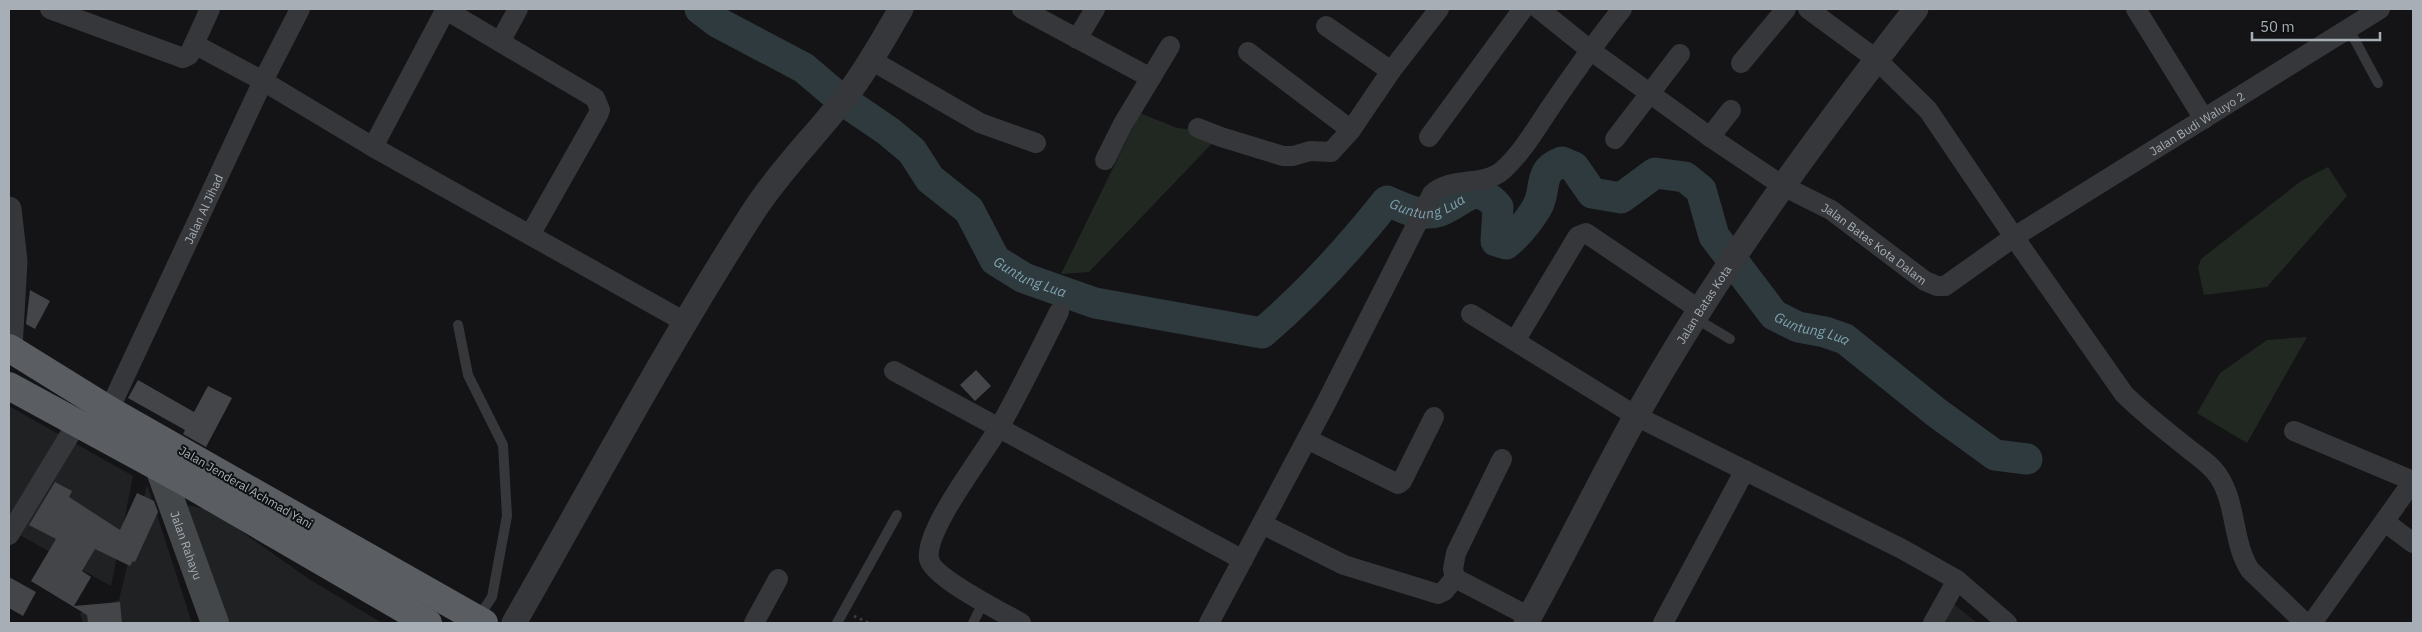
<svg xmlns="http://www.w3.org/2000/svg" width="2422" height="632" font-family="'IBM Plex Sans',sans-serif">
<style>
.built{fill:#202123}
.green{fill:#212821}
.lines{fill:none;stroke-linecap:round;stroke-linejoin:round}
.river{stroke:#2e3a3e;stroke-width:31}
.building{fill:#434549}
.path{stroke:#3c3e41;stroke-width:3;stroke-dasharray:2.5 4;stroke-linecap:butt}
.service{stroke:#35373a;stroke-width:10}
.minor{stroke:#35373a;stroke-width:20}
.tertiary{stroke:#35373a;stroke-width:25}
.secondary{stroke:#44474a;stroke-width:28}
.trunk{stroke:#5a5e62;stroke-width:28}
.labels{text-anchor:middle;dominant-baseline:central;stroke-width:4;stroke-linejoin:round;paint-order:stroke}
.street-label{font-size:12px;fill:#a7aeb5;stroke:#0f1011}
.water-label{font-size:14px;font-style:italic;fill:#80a2ae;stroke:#0f1011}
</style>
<rect width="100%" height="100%" fill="#141416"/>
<g class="built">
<polygon points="9,406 133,476 111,586 9,529"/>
<polygon points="147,484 192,623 83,623 80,613 119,600"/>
<polygon points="186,505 211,510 309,579 382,623 227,623"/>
<polygon points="1950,601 1977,623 1939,623"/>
</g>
<g class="green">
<polygon points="1140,113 1177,128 1222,133 1089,272 1061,274"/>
<polygon points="2328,167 2347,196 2267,287 2204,295 2198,268 2201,259 2301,181"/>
<polygon points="2307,337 2247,443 2197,413 2220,373 2267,340"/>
</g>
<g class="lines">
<path class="river" id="s1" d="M700,9L717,22L804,68L838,97L888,131L912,151L930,179L969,210L995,260L1024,278L1095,303L1262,333C1310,292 1348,250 1387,201C1404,208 1420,218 1440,211C1464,202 1474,179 1498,207L1496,241L1506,244C1517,235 1528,222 1536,209C1548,191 1536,171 1562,162L1574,167L1592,193L1621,198L1655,173L1685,177L1701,190L1714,236L1774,315L1798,327L1825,332L1845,339L1937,413L1995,455L2027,459"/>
</g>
<g class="building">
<polygon points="30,290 50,301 35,329 26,324"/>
<polygon points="976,370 991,386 975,401 960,385"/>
<polygon points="138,380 194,412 208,386 232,398 206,447 183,434 185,430 128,398"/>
<polygon points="55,482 72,491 69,497 120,530 137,493 154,501 158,512 135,562 133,561 130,566 95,549 82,571 91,577 74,606 120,602 122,623 88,623 87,615 31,581 56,539 29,525"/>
<polygon points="9,577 36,592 23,616 9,608"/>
</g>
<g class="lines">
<polyline class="path" points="854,616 869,623"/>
<g class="service">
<polyline points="2349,29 2378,83"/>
<polyline points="1695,318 1730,339"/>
<polyline points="458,325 468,375 503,445 507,516 492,597 478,618"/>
<polyline points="837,623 897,515"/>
<polyline points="973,623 984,601"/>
</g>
<g class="minor">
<polyline points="50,9 183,58 189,55 210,9"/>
<polyline points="1022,9 1151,78"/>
<path id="s2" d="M1539,9L1590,50L1710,137L1783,186L1831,210L1925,281L1937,286H1945L2014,237L2380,9"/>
<path d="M1808,9L1876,59L1928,110L2014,237L2124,394C2143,413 2164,429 2185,446C2196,455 2211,464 2219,477C2237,505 2232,542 2250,570L2305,623"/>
<polyline points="2136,9 2204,119"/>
<polyline points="446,10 595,98 600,110 598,115 530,235"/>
<polyline points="1326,26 1391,71"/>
<polyline points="1077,39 1095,9"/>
<polyline points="500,42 518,9"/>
<polyline points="194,44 263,81 373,147 685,322"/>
<polyline points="1248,52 1351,130"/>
<polyline points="871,60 980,123 1036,143"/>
<polyline points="1741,63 1786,9"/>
<polyline points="1198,128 1221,137 1283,156 1293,156 1310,151 1331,152 1351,130 1391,71 1439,9"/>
<polyline points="1429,137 1523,9"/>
<polyline points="1710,137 1731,110"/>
<polyline points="1615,139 1680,54"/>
<polyline points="373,147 446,9"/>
<polyline points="1105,160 1123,124 1170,46"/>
<polyline points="1471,314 1636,416 1902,549 1957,580 2007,623"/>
<polyline points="1515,341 1578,236 1586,233 1700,310"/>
<polyline points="894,371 1243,560"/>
<path id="s3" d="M109,410L263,81L300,9"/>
<polyline points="2294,431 2413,481"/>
<polyline points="1307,439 1398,484 1402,481 1434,417"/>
<polyline points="2385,522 2413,543"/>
<polyline points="1262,524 1344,565 1438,594 1444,591 1455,578 1530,617"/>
<polyline points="9,535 77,423"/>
<polyline points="1455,578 1453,569 1456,553 1502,459"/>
<polyline points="754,623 778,579"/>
<path d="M1021,623C1002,612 933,578 929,559C924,530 984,454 1000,426C1021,389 1040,350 1059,312"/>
<path d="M1209,623L1325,405L1432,194C1451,176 1484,187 1503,170C1524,151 1538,125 1554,102C1576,70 1598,39 1622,9"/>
<polyline points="1663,623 1745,470"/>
<polyline points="1933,623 1957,580"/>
<polyline points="2312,623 2413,481"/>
</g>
<g class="tertiary">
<polyline points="9,209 15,261 10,348"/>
<path d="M514,623C593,485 668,344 755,209C782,168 817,134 847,95C868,68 884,38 901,9"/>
<path id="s4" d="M1526,623C1564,555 1598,484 1636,416C1717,272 1814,139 1916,9"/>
</g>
<path class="secondary" id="s5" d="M159,468L215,623"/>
<g class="trunk">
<polyline points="9,348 109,410 484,623"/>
<polyline points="9,386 180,479 428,623"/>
</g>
</g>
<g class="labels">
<g class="street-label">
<text stroke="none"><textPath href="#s2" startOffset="794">Jalan Budi Waluyo 2</textPath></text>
<text stroke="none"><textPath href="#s3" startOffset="222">Jalan Al Jihad</textPath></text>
<text stroke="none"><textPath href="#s2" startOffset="410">Jalan Batas Kota Dalam</textPath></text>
<text stroke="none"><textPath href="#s4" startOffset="365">Jalan Batas Kota</textPath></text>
<text transform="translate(246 487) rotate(30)">Jalan Jenderal Achmad Yani</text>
<text stroke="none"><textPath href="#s5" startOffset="82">Jalan Rahayu</textPath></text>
</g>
<g class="water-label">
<text stroke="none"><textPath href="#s1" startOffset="900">Guntung Lua</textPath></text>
<text stroke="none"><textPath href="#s1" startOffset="435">Guntung Lua</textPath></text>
<text stroke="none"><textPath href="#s1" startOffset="1482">Guntung Lua</textPath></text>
</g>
</g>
<rect width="2422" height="632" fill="none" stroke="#a7aeb5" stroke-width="20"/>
<path d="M2252 32v8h128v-8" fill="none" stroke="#a7aeb5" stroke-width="2.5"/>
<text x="2260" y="32" font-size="15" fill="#a7aeb5" stroke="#0f1011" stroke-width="4" paint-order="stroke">50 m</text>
</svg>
